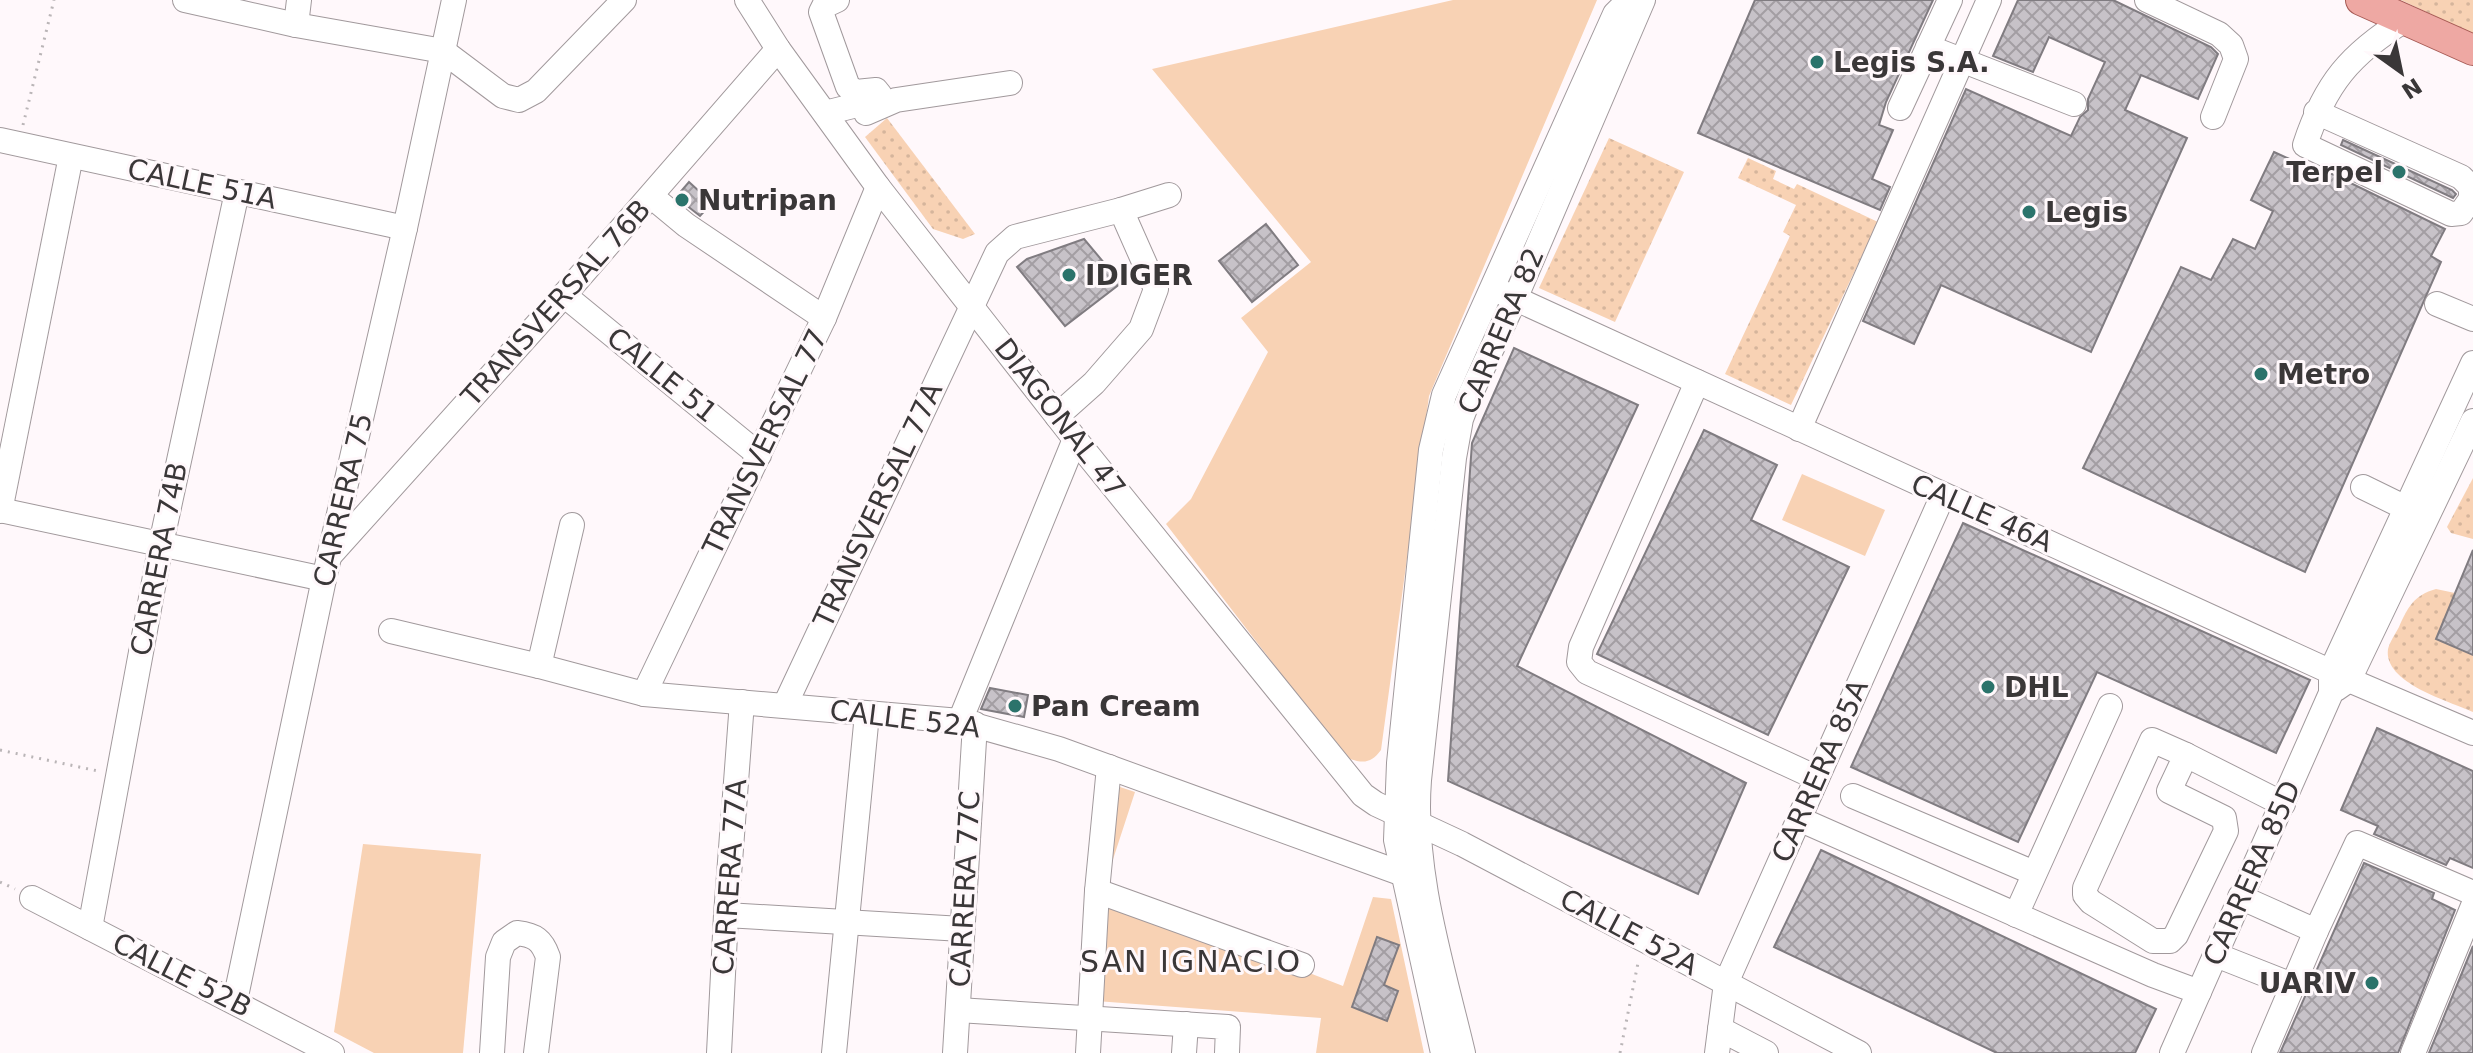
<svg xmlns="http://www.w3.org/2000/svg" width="2473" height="1053" font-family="'DejaVu Sans',sans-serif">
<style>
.grass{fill:url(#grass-dots)}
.park{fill:#f8d2b4}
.building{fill:url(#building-cross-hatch);stroke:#807c81;stroke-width:2}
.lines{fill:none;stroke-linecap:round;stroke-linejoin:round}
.minor-casing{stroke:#a1999c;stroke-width:26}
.major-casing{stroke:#a75b55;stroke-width:32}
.path{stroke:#bab5b7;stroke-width:3;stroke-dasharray:2 6;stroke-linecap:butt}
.minor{stroke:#fff;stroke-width:24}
.major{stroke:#eea8a3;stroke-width:30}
.poi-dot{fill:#2b736b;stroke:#fff8fb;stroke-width:3}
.labels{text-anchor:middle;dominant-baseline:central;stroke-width:6;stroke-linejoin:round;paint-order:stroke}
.poi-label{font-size:28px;font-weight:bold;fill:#3a3738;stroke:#fff8fb;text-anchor:start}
.street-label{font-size:28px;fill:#3a3738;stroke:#fff8fb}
.neighbourhood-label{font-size:30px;letter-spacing:2px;fill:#3a3738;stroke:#fff8fb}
</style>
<defs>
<pattern id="grass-dots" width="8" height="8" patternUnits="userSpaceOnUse" patternTransform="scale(2)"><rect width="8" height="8" fill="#f8d2b4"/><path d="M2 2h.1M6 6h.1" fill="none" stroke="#d5b59c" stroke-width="1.8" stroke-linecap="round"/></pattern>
<pattern id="building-cross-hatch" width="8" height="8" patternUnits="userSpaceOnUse" patternTransform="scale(2)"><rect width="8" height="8" fill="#c7c2c8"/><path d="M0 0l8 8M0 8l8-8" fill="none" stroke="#a39ea3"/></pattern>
</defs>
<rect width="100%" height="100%" fill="#fff8fb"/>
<g class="grass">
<polygon points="2401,0 2473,0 2473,34"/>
<polygon points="887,118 975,234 963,239 933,229 865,137"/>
<polygon points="1609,138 1684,172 1615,322 1539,288"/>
<polygon points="1748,158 1776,171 1773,179 1794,189 1797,184 1878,222 1791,405 1725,374 1790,236 1783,232 1796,205 1738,178"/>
<polygon points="2473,478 2473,539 2451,533 2447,527"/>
<path d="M2436,589L2455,593L2436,639L2473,655V712C2449,701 2383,683 2388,649C2390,642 2395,634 2399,627C2408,607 2414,595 2436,589Z"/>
</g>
<g class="park">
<path d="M1453,0H1597L1429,396L1381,750C1372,762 1365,764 1350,759L1289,684L1166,524L1191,499L1268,352L1241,318L1311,262L1152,69Z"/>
<polygon points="1802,474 1885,510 1865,556 1782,520"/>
<polygon points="1111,784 1135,792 1102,893 1343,986 1373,897 1391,899 1424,1053 1316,1053 1321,1018 1096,1001 1101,893"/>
<polygon points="363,844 481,854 463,1053 374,1053 334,1032"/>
</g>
<g class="building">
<polygon points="1755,0 1933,0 1886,102 1879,125 1893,130 1872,179 1890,187 1880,210 1698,133"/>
<polygon points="2018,0 2113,0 2211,47 2218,54 2198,99 2141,75 2125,110 2187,138 2091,352 1941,285 1914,344 1863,321 1966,89 2071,136 2080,117 2088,110 2088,99 2105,62 2049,37 2033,72 1993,56"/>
<polygon points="2343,140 2452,190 2456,194 2453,198 2341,145"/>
<polygon points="2274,152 2327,176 2328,172 2445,229 2431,256 2441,262 2305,572 2083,468 2181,267 2211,280 2233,239 2255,249 2273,211 2251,200"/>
<polygon points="689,182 712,203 700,216 676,197"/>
<polygon points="1266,224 1298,265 1252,302 1219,261"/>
<polygon points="1084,239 1121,283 1065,326 1017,267 1027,259"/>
<polygon points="1514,348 1638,405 1517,666 1746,783 1698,894 1448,781 1472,443"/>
<polygon points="1704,430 1777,465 1751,520 1849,567 1768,735 1597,654"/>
<polygon points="1963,523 2310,680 2276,753 2097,672 2018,842 1851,767"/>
<polygon points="2473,550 2473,655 2436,639"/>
<polygon points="990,688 1028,695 1024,717 981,709"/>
<polygon points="2377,728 2473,771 2473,868 2450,858 2446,865 2374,834 2378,826 2341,810"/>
<polygon points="1821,850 2156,1009 2135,1053 1997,1053 1774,947"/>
<polygon points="2364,863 2434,893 2432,899 2455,910 2398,1053 2280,1053"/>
<polygon points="1377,937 1399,945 1384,985 1398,991 1387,1021 1352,1007"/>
<polygon points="2473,946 2473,1053 2429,1053"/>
</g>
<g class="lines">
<g class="minor-casing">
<g id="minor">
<polyline points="185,0 296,25 443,51 503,96 519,100 536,91 624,0"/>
<polyline points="747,0 778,49 878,187 1075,439 1363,795 1376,804 1462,844 1859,1053"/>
<polyline points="2147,0 2219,34 2231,45 2236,59 2213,117"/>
<polyline points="296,25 299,0"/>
<polyline points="1928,47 2074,104"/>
<polyline points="1900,108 1950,0"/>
<path d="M2316,112L2461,177L2471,187V199L2461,213L2451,214L2305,145C2325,84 2350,54 2405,20"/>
<polyline points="825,113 877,100 880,95 876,90 856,92 848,87 821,12 824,6 837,0"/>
<polyline points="866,113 896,100 1010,83"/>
<polyline points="0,140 405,228"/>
<polyline points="651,196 686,225 824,318"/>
<polyline points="1503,293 2349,680 2473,733"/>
<polyline points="564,295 759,455"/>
<polyline points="2437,304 2473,319"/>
<polyline points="1697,382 1581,647 1579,662 1587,672 1817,778"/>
<polyline points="1057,416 1094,383 1141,329 1156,289 1121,210"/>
<polyline points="1799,429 1989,0"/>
<polyline points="2363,487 2406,508"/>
<polyline points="0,510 324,579"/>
<polyline points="0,511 71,156"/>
<polyline points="332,553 564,295 778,49"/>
<polyline points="391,631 539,666 644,694 960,721 1059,749 1403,874"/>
<polyline points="539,666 572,525"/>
<polyline points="2336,689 2349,680 2473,421"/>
<polyline points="644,694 824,318 878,187"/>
<polyline points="785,705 997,253 1015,237 1121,210 1169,195"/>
<polyline points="960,721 1075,439"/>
<polygon points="2152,740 2186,755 2169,791 2224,818 2226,831 2176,935 2170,941 2153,941 2091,902 2085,895 2085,888"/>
<polyline points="2186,755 2283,804"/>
<polyline points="1853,796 2034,873"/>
<polyline points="1799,819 2153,975 2199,992"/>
<polyline points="1097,891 1302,965"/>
<polyline points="2240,897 2316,931"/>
<polyline points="32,898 332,1053"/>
<polyline points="726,915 962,929"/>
<polyline points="2016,915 2110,706"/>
<polyline points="90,928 161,544 237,192"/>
<polyline points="2216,955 2292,985"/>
<polyline points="235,1001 324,579 405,228 454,0"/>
<polyline points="958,1010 1228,1027 1227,1053"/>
<polyline points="1720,1029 1766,1053"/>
<path d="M492,1053L498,957L504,942L517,933C535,935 542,940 548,957L536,1053"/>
<polyline points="719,1053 726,915 742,702"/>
<polyline points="834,1053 867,714"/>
<polyline points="955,1053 975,724"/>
<polyline points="1088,1053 1097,891 1109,767"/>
<polyline points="1184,1053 1186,1024"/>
<polyline points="1443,1053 1396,840 1399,763 1431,450 1444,395 1615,14 1629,0"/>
<path d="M1463,1053C1442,964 1412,872 1419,780L1454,458L1461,419L1471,393L1515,299L1643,0"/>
<polyline points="1717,1053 1726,983 1943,495"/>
<polyline points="2172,1053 2331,693 2331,671 2473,363"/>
<polyline points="2264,1053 2316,931 2357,843 2473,893"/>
<polyline points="2413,1053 2473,906"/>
</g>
</g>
<g class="major-casing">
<polyline id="major" points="2361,0 2473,50"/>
</g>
<g class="path">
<polyline points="23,125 54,0"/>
<polyline points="0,750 98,771"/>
<polyline points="0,882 15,889"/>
<polyline points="1620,1053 1638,963"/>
</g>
<use href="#minor" class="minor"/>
<use href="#major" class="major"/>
</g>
<g class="poi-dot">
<circle cx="1817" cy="62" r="8"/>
<circle cx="2399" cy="172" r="8"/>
<circle cx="682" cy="200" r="8"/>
<circle cx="2029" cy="212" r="8"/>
<circle cx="1069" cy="275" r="8"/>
<circle cx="2261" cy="374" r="8"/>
<circle cx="1988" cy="687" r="8"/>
<circle cx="1015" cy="706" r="8"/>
<circle cx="2372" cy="983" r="8"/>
</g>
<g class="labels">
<g class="poi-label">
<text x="1833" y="62">Legis S.A.</text>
<text x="2383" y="172" text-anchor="end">Terpel</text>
<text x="698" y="200">Nutripan</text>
<text x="2045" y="212">Legis</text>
<text x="1085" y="275">IDIGER</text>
<text x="2277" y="374">Metro</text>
<text x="2004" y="687">DHL</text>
<text x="1031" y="706">Pan Cream</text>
<text x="2356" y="983" text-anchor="end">UARIV</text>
</g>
<g class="street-label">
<text transform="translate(202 184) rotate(12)">CALLE 51A</text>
<text transform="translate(556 303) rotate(-48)">TRANSVERSAL 76B</text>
<text transform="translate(1501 331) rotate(-67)">CARRERA 82</text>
<text transform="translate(662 375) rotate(39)">CALLE 51</text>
<text transform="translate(1060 418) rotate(52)">DIAGONAL 47</text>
<text transform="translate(765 442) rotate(-64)">TRANSVERSAL 77</text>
<text transform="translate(343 500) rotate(-77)">CARRERA 75</text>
<text transform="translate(878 505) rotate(-65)">TRANSVERSAL 77A</text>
<text transform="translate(1982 513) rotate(24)">CALLE 46A</text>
<text transform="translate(159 559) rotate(-79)">CARRERA 74B</text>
<text transform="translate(905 719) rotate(7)">CALLE 52A</text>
<text transform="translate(1820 771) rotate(-66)">CARRERA 85A</text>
<text transform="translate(2252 873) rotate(-66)">CARRERA 85D</text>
<text transform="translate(730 877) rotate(-86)">CARRERA 77A</text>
<text transform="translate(965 889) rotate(-87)">CARRERA 77C</text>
<text transform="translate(1629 932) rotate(28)">CALLE 52A</text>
<text transform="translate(182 975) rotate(27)">CALLE 52B</text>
</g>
<g class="neighbourhood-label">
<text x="1191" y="961">SAN IGNACIO</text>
</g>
</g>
<g transform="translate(2401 72) rotate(147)" stroke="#fff8fb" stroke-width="6" paint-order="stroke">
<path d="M0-6L14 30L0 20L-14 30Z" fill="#3a3738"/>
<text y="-12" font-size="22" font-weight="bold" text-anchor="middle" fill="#3a3738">N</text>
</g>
</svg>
